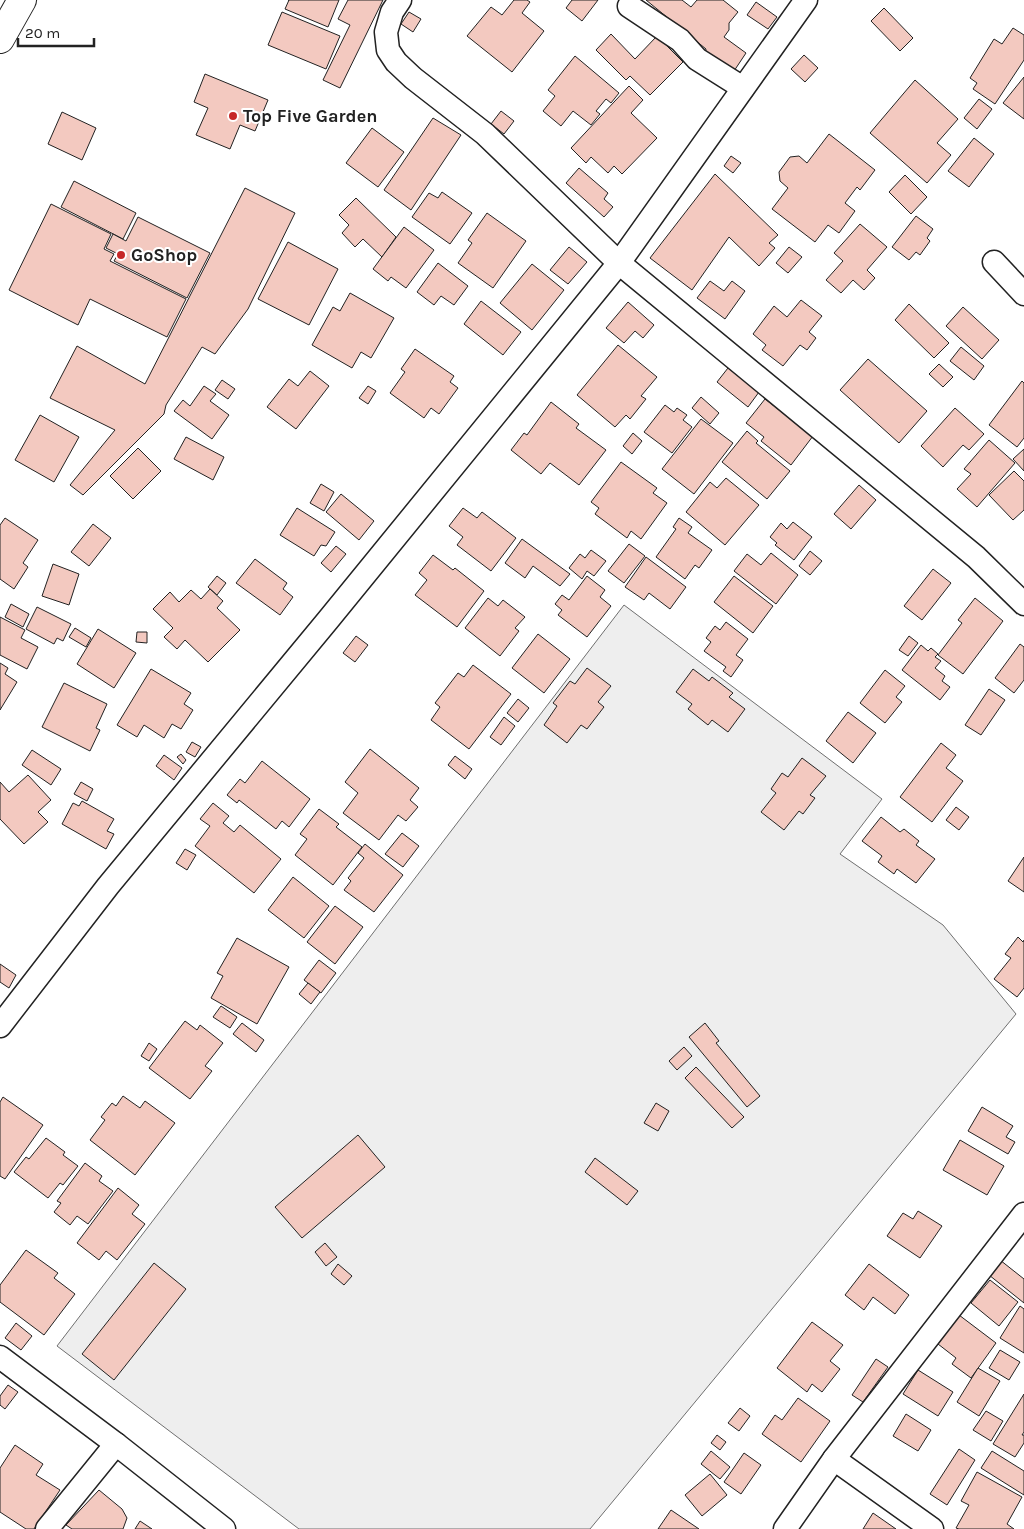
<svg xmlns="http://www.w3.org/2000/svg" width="1024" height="1529" font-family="Karla,sans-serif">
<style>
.green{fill:#eee;stroke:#6f6f6f}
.building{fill:#f3c9c0;stroke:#222}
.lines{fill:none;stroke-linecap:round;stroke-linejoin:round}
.minor-casing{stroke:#222;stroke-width:25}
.secondary-casing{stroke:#222;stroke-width:30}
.minor{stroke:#fff;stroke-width:22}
.secondary{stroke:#fff;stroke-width:28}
.poi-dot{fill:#c62828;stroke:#fff;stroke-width:2}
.labels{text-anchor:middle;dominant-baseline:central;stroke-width:4;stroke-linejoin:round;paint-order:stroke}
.poi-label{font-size:18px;font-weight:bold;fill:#222;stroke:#fff;text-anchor:start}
</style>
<rect width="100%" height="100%" fill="#fff"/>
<polygon class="green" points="624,605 882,799 840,854 943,925 1016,1014 590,1529 299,1529 57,1346"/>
<g class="building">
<polygon points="289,0 288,0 339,0 328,27 285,9"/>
<polygon points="348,0 383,0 340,88 323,80 350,25 338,19"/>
<polygon points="514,0 527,0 530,2 522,13 544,31 512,72 467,36 491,7 502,15"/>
<polygon points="572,0 598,0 582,21 566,8"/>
<polygon points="646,0 682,0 691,7 697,0 723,0 738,12 729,23 729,30 724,37 746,53 732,74 705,54 706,49"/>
<polygon points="756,2 777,17 768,29 747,15"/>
<polygon points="884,8 913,38 900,51 871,21"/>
<polygon points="282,12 340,36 326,69 268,45"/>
<polygon points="409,12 421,19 413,32 401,24"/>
<polygon points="1013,28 1024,35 1024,60 995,104 973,89 977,83 970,78 994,39 1002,44"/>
<polygon points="611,34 635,59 657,36 683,62 650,95 630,76 626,80 596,50"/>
<polygon points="804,55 818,68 805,82 791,69"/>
<polygon points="575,56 619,93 611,103 606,99 596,111 600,114 591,125 573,111 561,126 543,111 555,96 548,90"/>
<polygon points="205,74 268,100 255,131 240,125 230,149 196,135 208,108 194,102"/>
<polygon points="1024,77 1024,119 1003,103"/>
<polygon points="915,80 958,119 937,143 951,155 927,183 870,133"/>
<polygon points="629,86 643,100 631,113 657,138 622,174 614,166 608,173 591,157 586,163 571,148"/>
<polygon points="979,99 992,109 977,129 964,118"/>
<polygon points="501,111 514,121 504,134 491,124"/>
<polygon points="62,112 96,128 82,160 48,144"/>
<polygon points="433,118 461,135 411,210 384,190"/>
<polygon points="372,128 404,152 378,187 346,163"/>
<polygon points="829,134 875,170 860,190 857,187 845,203 855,211 839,233 828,225 815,242 772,209 788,188 780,181 779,172 790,157 799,156 807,163"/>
<polygon points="974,138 994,154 969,187 948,171"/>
<polygon points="731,156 741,163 733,173 724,166"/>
<polygon points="579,168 608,193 604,199 613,207 604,217 566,183"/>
<polygon points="715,174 778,235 769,243 775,248 759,266 729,237 692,290 650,258"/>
<polygon points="905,175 927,197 911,214 889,192"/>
<polygon points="74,181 136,213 123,239 61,207"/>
<polygon points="245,188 295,213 248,309 215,354 202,347 166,405 164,414 83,495 70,485 115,430 50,398 77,346 145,384"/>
<polygon points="442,192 472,213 450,244 412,217 429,193 438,198"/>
<polygon points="356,198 396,237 382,257 363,239 355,247 342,233 349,225 339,215"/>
<polygon points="51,204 111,234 104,249 114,254 110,261 186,299 167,337 90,299 78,325 9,290"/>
<polygon points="487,213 526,241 493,288 458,263 472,243 468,240"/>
<polygon points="916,216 933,229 927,238 930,241 920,255 916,252 909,260 892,247"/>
<polygon points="138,217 210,253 187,298 114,261 118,254 106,248 113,234 126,241"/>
<polygon points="860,224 887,247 867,270 875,278 864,290 853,280 841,293 826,280 843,261 834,253"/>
<polygon points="404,227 434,250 406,288 391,277 388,281 373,269"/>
<polygon points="288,242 338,269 309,325 258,299"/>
<polygon points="569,247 587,262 568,284 550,270"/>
<polygon points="789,247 802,257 788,273 776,263"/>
<polygon points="438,263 468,286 454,305 441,296 434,305 417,292"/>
<polygon points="532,264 564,290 532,330 500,303"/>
<polygon points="710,281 724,291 732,281 745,291 725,319 697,298"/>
<polygon points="350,293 394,318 371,358 361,352 352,368 312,345 333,307 340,311"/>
<polygon points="801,300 822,316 809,332 816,338 807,350 800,345 783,366 762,350 766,345 753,334 774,306 787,317"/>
<polygon points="481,301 521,332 503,355 464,324"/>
<polygon points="628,302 654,325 643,338 635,331 624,343 606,328"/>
<polygon points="909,304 949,343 934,358 895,320"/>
<polygon points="963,307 999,340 982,359 946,326"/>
<polygon points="618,345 657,377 641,396 646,399 630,419 626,415 615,427 577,395"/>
<polygon points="961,347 984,366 974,380 950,361"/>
<polygon points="415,349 454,376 450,382 458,388 439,414 431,408 424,418 390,393 405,372 401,369"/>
<polygon points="868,359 927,411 899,443 840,390"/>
<polygon points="939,364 953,377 943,387 929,374"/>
<polygon points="728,368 759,392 748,407 717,382"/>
<polygon points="310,371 329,386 296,429 267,407 289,379 298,386"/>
<polygon points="222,380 235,389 228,399 215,390"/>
<polygon points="1022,381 1024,383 1024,438 1017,447 989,425"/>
<polygon points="204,386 216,394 210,401 229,415 212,439 174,411 183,400 190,406"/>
<polygon points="368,386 376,391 368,404 359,398"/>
<polygon points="701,397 719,413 710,424 692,408"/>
<polygon points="765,399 813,436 791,465 761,441 764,437 746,423"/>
<polygon points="551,402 579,424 576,428 606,450 579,485 550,463 541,474 511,450 524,433 527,435"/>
<polygon points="665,405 674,412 677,408 687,415 683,420 692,427 672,453 644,432"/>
<polygon points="955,408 984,434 969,450 963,445 943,467 921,446"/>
<polygon points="40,415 79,437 54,482 15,460"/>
<polygon points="701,419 733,443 694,494 662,469"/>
<polygon points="747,431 758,441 756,443 790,471 767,499 722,462"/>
<polygon points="633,433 642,441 632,454 623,446"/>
<polygon points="186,437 224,457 213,480 174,459"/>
<polygon points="989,440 1015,463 977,507 957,489 971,474 964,469"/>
<polygon points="138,448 161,471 133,499 110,476"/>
<polygon points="1024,449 1024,471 1013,459"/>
<polygon points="621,462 657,488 653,493 667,503 641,539 631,531 627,538 595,514 599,508 591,502"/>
<polygon points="1014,471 1024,481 1024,510 1013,520 989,495"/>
<polygon points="726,478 759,505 725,545 686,512 710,482 717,488"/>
<polygon points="321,484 334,492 324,511 310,503"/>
<polygon points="859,485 876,500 851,529 834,514"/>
<polygon points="341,494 374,521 359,540 326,512"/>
<polygon points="297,508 335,532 326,546 321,545 314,556 280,535"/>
<polygon points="463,508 477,518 482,512 516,538 491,571 457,545 463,537 449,526"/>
<polygon points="5,518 38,540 23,563 28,567 14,589 0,579 0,525"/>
<polygon points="679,518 692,527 688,533 712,550 699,568 695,565 685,579 656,557 676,529 673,527"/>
<polygon points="793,522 812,537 794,560 775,545 777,543 770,537 781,523 787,529"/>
<polygon points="93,524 111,538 89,566 71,552"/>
<polygon points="522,539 570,574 560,586 533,566 525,578 505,563"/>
<polygon points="629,544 645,556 624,583 608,571"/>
<polygon points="336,546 346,554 331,572 321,563"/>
<polygon points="591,550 606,561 594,576 587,571 582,579 569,568 580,554 585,558"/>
<polygon points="810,551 822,561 810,575 799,566"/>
<polygon points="771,553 798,575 776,604 734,571 747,554 761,565"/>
<polygon points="433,555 453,570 455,568 484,591 457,627 415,595 427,580 419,573"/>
<polygon points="646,557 686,587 670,609 649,593 644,600 625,587"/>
<polygon points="255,559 287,583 283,589 293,597 280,615 236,583"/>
<polygon points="53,564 79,574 69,605 42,596"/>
<polygon points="933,569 951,583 922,620 904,606"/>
<polygon points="217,576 226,583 217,595 208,587"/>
<polygon points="587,576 605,590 600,597 611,606 587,637 558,615 562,610 555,604 562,595 569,600"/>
<polygon points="734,576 773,606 753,633 714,602"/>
<polygon points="210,589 223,601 217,608 240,630 208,662 185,640 177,649 164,637 173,628 153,609 170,592 179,602 191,590 201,599"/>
<polygon points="488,598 498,606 503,600 525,617 515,628 519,631 500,656 465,628"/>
<polygon points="975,598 1003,621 963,674 938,655 962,623 958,620"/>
<polygon points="11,604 29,614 23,627 5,617"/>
<polygon points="37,607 71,624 63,641 57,638 54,644 26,629"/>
<polygon points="0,617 25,630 21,638 38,647 27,669 0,655"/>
<polygon points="726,622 748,639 736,655 743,660 731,677 723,671 726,667 704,651 711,642 706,638 715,626 720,630"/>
<polygon points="75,628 91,638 86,647 69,637"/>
<polygon points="98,629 136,653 114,688 77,664"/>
<polygon points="137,632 147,632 147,643 136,642"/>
<polygon points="538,634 570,659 544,693 512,668"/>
<polygon points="356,636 368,645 355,662 343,653"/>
<polygon points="909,636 918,643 908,656 899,650"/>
<polygon points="1020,644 1024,647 1024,680 1014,693 995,678"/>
<polygon points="921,645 928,651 931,648 938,654 935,657 941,661 935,668 945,676 942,681 950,687 940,700 902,670"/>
<polygon points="0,663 8,668 5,674 17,682 0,710"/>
<polygon points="473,665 511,694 469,749 431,720 440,707 435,703 458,673 464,677"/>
<polygon points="587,668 611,686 598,702 604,707 587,729 581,725 567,743 544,725 557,706 553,703 570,681 575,684"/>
<polygon points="151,669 191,693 184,704 193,710 181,729 172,724 164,738 144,725 137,737 117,725"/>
<polygon points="693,669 709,681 712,677 733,693 729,697 745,709 728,732 712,720 708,725 688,709 692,704 676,692"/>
<polygon points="885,670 905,686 896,697 902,702 885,723 860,703"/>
<polygon points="64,683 107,704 96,728 100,730 90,751 42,727"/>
<polygon points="989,689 1005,700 981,735 965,725"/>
<polygon points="518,699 529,708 518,722 507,713"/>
<polygon points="848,712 876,733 853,763 826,741"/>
<polygon points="504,717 515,726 501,745 490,737"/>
<polygon points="192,742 201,747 195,757 186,752"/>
<polygon points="941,743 956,755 946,768 963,781 932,822 900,797"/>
<polygon points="370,749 419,788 410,800 418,807 406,821 398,815 379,840 343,813 358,793 345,782"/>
<polygon points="32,750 61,769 51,785 22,765"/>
<polygon points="181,754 186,760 183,764 177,757"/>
<polygon points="164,755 182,768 174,780 156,766"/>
<polygon points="455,756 472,769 465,779 448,765"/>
<polygon points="802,758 826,776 810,795 815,798 803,814 799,811 784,830 761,812 776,793 771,789 782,773 788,777"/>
<polygon points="262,761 310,799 289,827 282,821 276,829 239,800 237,803 227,795 240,779 245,783"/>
<polygon points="28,775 51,800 38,812 48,822 24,844 0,819 0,782 9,792"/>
<polygon points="81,782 93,789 87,801 74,794"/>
<polygon points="82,801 114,819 107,831 114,834 106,849 62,824 73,803 79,806"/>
<polygon points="213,803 229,816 223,823 234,832 240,825 281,859 254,893 195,846 210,826 200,819"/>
<polygon points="956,807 969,817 959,830 946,820"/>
<polygon points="319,809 339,824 336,827 362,847 333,885 295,855 307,839 300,834"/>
<polygon points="881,817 900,832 904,829 919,841 916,845 935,859 916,883 897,869 894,874 878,862 882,856 862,841"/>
<polygon points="402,833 419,846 403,867 385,854"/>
<polygon points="365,844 403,875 374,912 344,890 351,881 348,878 364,858 358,853"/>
<polygon points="185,849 196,855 187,870 176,863"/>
<polygon points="1024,857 1024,892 1008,881"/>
<polygon points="293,877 329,906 304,938 268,910"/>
<polygon points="335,906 363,927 335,964 307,942"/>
<polygon points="1018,937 1023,942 1024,940 1024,988 1017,997 994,979 1011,958 1005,954"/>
<polygon points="237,938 289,967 257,1024 211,998 223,976 217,973"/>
<polygon points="319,960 336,973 321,993 304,980"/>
<polygon points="0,964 16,975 9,988 0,982"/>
<polygon points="308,983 320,992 311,1004 299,994"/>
<polygon points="221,1006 237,1017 230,1028 213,1017"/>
<polygon points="185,1021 197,1030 200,1025 223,1043 205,1066 212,1071 190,1099 149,1068"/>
<polygon points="242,1023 264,1040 256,1052 233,1034"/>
<polygon points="705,1023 719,1041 716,1043 760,1096 747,1107 689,1037"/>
<polygon points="149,1043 157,1049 149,1061 141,1056"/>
<polygon points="684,1047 692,1056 677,1070 669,1061"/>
<polygon points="696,1067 744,1117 732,1128 685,1078"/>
<polygon points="123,1096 140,1108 145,1101 175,1123 135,1175 90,1140 105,1120 101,1117 112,1103 116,1106"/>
<polygon points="3,1097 43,1125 5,1179 0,1176 0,1102"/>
<polygon points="656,1103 669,1111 658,1131 644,1123"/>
<polygon points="982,1107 1013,1126 1006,1137 1015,1142 1008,1154 968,1131"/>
<polygon points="358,1135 385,1167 302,1238 275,1207"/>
<polygon points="46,1138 65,1152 63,1155 78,1166 63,1185 60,1183 48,1198 14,1172 26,1157 29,1159"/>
<polygon points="960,1140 1004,1166 987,1195 943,1170"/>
<polygon points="595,1158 638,1191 627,1205 585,1172"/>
<polygon points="85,1163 102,1176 99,1181 113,1191 88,1224 77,1216 70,1225 54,1212 61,1203 57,1201"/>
<polygon points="118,1188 139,1205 132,1214 145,1224 117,1260 106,1251 99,1260 77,1243"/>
<polygon points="918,1211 942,1226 920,1258 887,1236 903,1213 913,1219"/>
<polygon points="325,1243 337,1257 326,1266 315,1252"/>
<polygon points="26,1250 58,1273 54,1278 75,1294 44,1335 0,1302 0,1285"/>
<polygon points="1000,1260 1024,1279 1024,1303 989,1275"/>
<polygon points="154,1263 186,1289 114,1380 82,1354"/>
<polygon points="338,1264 352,1276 344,1285 331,1274"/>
<polygon points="869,1264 909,1295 895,1314 873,1297 864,1310 845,1295"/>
<polygon points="990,1280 1018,1302 999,1326 971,1303"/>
<polygon points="1020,1306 1024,1309 1024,1353 1000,1338"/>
<polygon points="959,1315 996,1343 971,1378 952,1364 956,1358 938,1344"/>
<polygon points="812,1322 843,1345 830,1361 840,1369 822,1392 812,1384 807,1392 777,1368"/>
<polygon points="16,1323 32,1336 21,1350 5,1338"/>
<polygon points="1000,1350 1020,1362 1009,1380 989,1368"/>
<polygon points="876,1359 888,1367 863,1402 852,1395"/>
<polygon points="978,1368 1000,1381 979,1416 957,1402"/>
<polygon points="918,1370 953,1392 938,1416 903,1394"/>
<polygon points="8,1385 18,1392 5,1409 0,1405 0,1396"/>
<polygon points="1024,1394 1024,1432 1022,1435 1024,1435 1024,1443 1015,1457 993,1444"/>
<polygon points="798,1398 830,1421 801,1462 762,1434 775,1415 782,1420"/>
<polygon points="740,1408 750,1416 739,1431 728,1423"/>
<polygon points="986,1411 1003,1421 991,1441 973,1430"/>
<polygon points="906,1414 931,1430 918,1451 893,1436"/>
<polygon points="717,1435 726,1442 720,1450 711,1443"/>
<polygon points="15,1445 43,1464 36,1475 60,1490 34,1529 26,1529 0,1512 0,1468"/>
<polygon points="959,1449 975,1460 947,1505 930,1494"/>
<polygon points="711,1451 730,1467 720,1479 701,1464"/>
<polygon points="992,1451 1024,1471 1024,1495 981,1468"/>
<polygon points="744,1453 761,1465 741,1494 724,1482"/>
<polygon points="977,1472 1022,1497 1007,1524 1014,1529 959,1529 956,1528 969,1505 961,1501"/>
<polygon points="710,1474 727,1495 702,1516 685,1495"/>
<polygon points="99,1490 122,1509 127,1518 123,1529 72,1529 66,1525"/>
<polygon points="671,1510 699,1529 658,1529"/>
<polygon points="873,1513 896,1529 863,1529"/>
<polygon points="140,1521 152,1529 135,1529"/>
</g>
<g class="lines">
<g class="minor-casing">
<g id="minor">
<polyline points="400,0 392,12 386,32 388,50 396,62 413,78 485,134 619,263 976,557 1024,604"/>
<polyline points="629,6 680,40 697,59 743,88"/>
<polyline points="994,262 1024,294"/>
<polyline points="0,1026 108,886 328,620 619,263 806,0"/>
<polyline points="0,1357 116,1444 224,1529"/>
<polyline points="834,1459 932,1529"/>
<polyline points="47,1529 116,1444"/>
<polyline points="785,1529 834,1459 1024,1214"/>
</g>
</g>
<g class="secondary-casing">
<polyline id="secondary" points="0,39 22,0"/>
</g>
<use href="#minor" class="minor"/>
<use href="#secondary" class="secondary"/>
</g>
<g class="poi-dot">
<circle cx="233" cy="116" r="5"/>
<circle cx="121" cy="255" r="5"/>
</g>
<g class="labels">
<g class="poi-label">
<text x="243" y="116">Top Five Garden</text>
<text x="131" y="255">GoShop</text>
</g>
</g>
<path d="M18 38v8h76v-8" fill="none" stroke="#222222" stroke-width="2.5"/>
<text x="25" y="38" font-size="15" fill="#222222" stroke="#ffffff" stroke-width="4" paint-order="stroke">20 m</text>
</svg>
